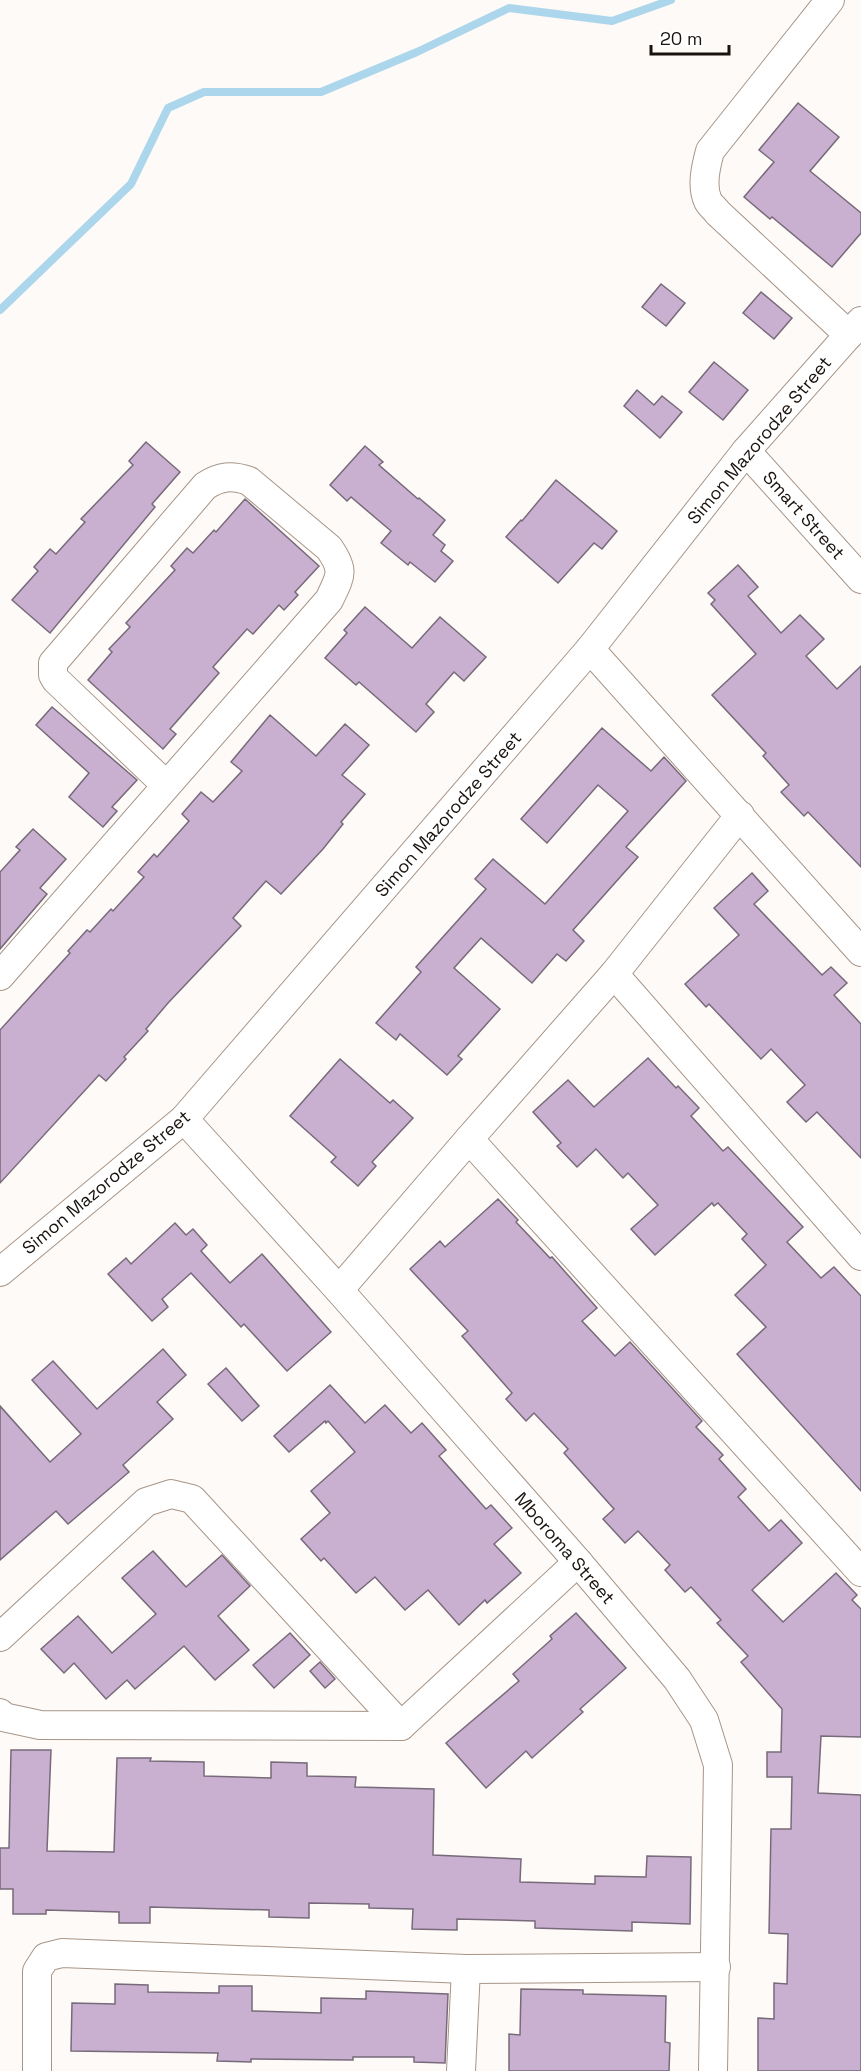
<svg xmlns="http://www.w3.org/2000/svg" width="861" height="2071" font-family="'Space Grotesk',sans-serif">
<style>
.lines{fill:none;stroke-linecap:round;stroke-linejoin:round}
.stream{stroke:#abd6eb;stroke-width:8}
.building{fill:#cab0d0;stroke:#776a7a;stroke-width:1.5}
.minor-casing{stroke:#a79588;stroke-width:30}
.minor{stroke:#fff;stroke-width:28}
.labels{text-anchor:middle;dominant-baseline:central;stroke-width:5;stroke-linejoin:round;paint-order:stroke}
.street-label{font-size:18px;fill:#19120e;stroke:#fff}
</style>
<rect width="100%" height="100%" fill="#fefaf7"/>
<g class="lines">
<polyline class="stream" points="0,310 131,184 168,108 204,92 321,92 417,52 509,8 612,21 671,0"/>
</g>
<g class="building">
<polygon points="798,103 839,137 810,171 861,213 861,233 832,267 772,217 770,219 744,197 774,162 759,150"/>
<polygon points="661,284 685,303 666,326 642,307"/>
<polygon points="761,292 792,318 774,339 743,313"/>
<polygon points="714,362 748,390 723,420 689,392"/>
<polygon points="637,390 654,405 662,396 682,412 660,438 624,406"/>
<polygon points="146,442 180,472 152,504 155,507 50,633 12,600 38,571 34,567 50,549 56,554 85,522 81,519 133,465 129,461"/>
<polygon points="365,446 383,462 379,465 418,499 419,498 445,520 433,535 445,545 441,551 453,561 435,582 410,562 408,565 381,543 391,531 351,497 347,501 330,485"/>
<polygon points="556,480 617,531 602,549 594,543 558,583 506,537 521,520 522,521"/>
<polygon points="245,499 319,566 295,592 298,595 284,610 279,605 253,634 247,629 213,667 219,673 170,729 176,734 163,749 88,680 112,652 109,649 130,627 126,623 175,570 171,566 187,548 193,553 214,530 216,532"/>
<polygon points="738,565 758,587 748,596 781,633 800,615 824,639 806,656 837,689 861,666 861,867 808,812 804,816 781,792 789,785 763,756 766,753 712,695 756,654 711,604 715,600 708,593"/>
<polygon points="365,607 412,648 440,617 486,657 464,681 454,672 426,704 434,712 416,732 359,682 356,685 325,658 347,633 344,630"/>
<polygon points="52,707 137,780 112,807 117,811 103,827 69,797 89,773 36,725"/>
<polygon points="270,715 316,756 345,724 369,745 342,775 365,794 341,822 343,824 323,849 281,894 266,881 233,918 241,926 168,1003 146,1029 148,1031 124,1057 126,1059 106,1081 99,1075 0,1183 0,1030 70,953 68,951 87,930 90,932 111,909 113,911 144,877 138,872 154,854 157,857 189,821 182,814 201,792 213,802 242,771 231,762"/>
<polygon points="602,728 651,771 664,757 686,781 626,847 638,857 573,930 584,941 566,961 557,954 532,983 481,938 454,968 500,1009 458,1056 462,1059 447,1075 400,1034 396,1040 376,1023 421,972 416,967 486,889 475,879 493,859 545,904 628,811 598,785 547,843 521,819"/>
<polygon points="33,829 66,859 40,888 47,894 0,949 0,872 20,850 16,847"/>
<polygon points="752,873 768,891 754,904 822,975 831,967 847,983 834,995 861,1024 861,1158 817,1112 806,1122 787,1102 805,1085 771,1049 761,1059 709,1004 706,1007 685,984 739,935 714,908"/>
<polygon points="648,1058 676,1088 678,1086 699,1108 691,1116 723,1151 728,1147 803,1227 787,1242 821,1278 834,1267 861,1296 861,1491 737,1354 766,1327 735,1295 766,1265 742,1239 747,1234 718,1203 714,1206 712,1203 655,1255 631,1229 658,1205 628,1173 623,1178 596,1149 577,1167 557,1146 561,1143 533,1112 568,1080 594,1107"/>
<polygon points="340,1059 390,1103 393,1100 413,1118 372,1162 376,1166 358,1186 331,1162 336,1157 290,1116"/>
<polygon points="498,1199 518,1220 516,1222 550,1258 552,1257 597,1308 582,1321 615,1356 630,1342 702,1421 696,1427 723,1455 719,1459 746,1489 738,1497 769,1531 781,1520 802,1543 752,1590 783,1622 836,1573 857,1595 852,1600 861,1609 861,1737 821,1736 818,1793 861,1795 861,2071 758,2071 758,2018 774,2019 774,1983 787,1984 788,1934 769,1933 771,1829 791,1829 792,1777 767,1777 767,1752 781,1752 782,1709 741,1662 748,1656 717,1623 721,1620 691,1587 685,1592 665,1570 670,1565 638,1531 625,1543 603,1519 614,1509 564,1453 568,1449 534,1413 526,1421 506,1399 512,1393 462,1336 468,1331 410,1269 440,1241 445,1247"/>
<polygon points="175,1223 186,1235 193,1229 207,1245 201,1251 230,1283 262,1254 331,1332 287,1371 244,1324 241,1327 191,1273 162,1299 168,1307 152,1321 108,1274 126,1258 131,1264"/>
<polygon points="163,1349 186,1375 157,1402 173,1419 123,1465 129,1472 68,1524 56,1511 0,1560 0,1406 50,1462 81,1434 32,1380 53,1361 97,1409"/>
<polygon points="226,1368 259,1406 242,1421 208,1384"/>
<polygon points="330,1385 365,1423 385,1405 411,1433 422,1423 446,1450 439,1456 486,1509 491,1505 512,1528 494,1544 521,1573 487,1603 485,1600 459,1625 428,1590 405,1610 375,1577 356,1593 324,1558 321,1561 301,1539 330,1513 311,1491 355,1452 328,1421 326,1423 325,1421 289,1452 274,1436"/>
<polygon points="153,1551 186,1587 222,1555 250,1586 218,1616 249,1650 215,1680 184,1646 135,1689 127,1680 106,1699 74,1663 64,1673 41,1649 78,1616 112,1653 156,1614 122,1578"/>
<polygon points="576,1613 626,1668 580,1709 583,1712 532,1758 526,1751 486,1788 446,1743 519,1681 513,1674 552,1639 550,1636"/>
<polygon points="290,1633 310,1655 274,1688 253,1665"/>
<polygon points="320,1662 335,1679 325,1688 310,1671"/>
<polygon points="11,1750 51,1750 47,1851 114,1852 117,1758 151,1758 150,1761 204,1762 204,1776 271,1778 271,1762 307,1763 307,1776 356,1777 355,1787 434,1789 433,1855 521,1859 520,1882 595,1884 595,1876 646,1877 647,1856 691,1857 690,1924 632,1922 632,1931 535,1928 535,1921 457,1919 457,1930 412,1929 413,1909 369,1908 369,1904 309,1903 309,1918 269,1917 269,1910 150,1907 150,1923 119,1923 119,1912 46,1910 46,1914 13,1914 13,1889 0,1889 0,1848 9,1848"/>
<polygon points="115,1984 148,1985 148,1992 219,1993 219,1986 252,1986 252,2011 321,2013 321,1998 366,1999 366,1991 448,1994 445,2063 414,2062 414,2057 353,2057 353,2060 251,2059 251,2062 217,2061 218,2053 71,2051 72,2003 115,2004"/>
<polygon points="521,1989 583,1990 583,1994 666,1996 665,2042 670,2043 669,2071 509,2071 509,2034 520,2035"/>
</g>
<g class="lines">
<g class="minor-casing">
<g id="minor">
<path d="M830,0L710,151C706,166 701,186 708,201C710,205 715,209 718,213L849,335"/>
<polyline points="746,451 861,579"/>
<polyline points="590,649 861,952"/>
<polyline points="614,974 861,1256"/>
<path d="M0,976L329,600C341,575 345,571 329,548L249,481C232,475 220,476 205,486L53,663V675L56,680L166,785"/>
<polyline points="184,1119 339,1290 578,1562 677,1679 704,1720 718,1765 713,2071"/>
<polyline points="469,1139 861,1572"/>
<polyline points="0,1272 184,1119 590,649 746,451 861,321"/>
<polyline points="339,1290 469,1139 614,974 740,815"/>
<polyline points="0,1637 146,1502 171,1494 192,1499 401,1726 578,1562"/>
<polyline points="0,1713 3,1717 40,1725 401,1726"/>
<polyline points="37,2071 37,1971 46,1957 62,1953 466,1969 716,1967"/>
<polyline points="461,2071 466,1969"/>
</g>
</g>
<use href="#minor" class="minor"/>
</g>
<g class="labels">
<g class="street-label">
<text transform="translate(759 440) rotate(-50)">Simon Mazorodze Street</text>
<text transform="translate(804 515) rotate(48)">Smart Street</text>
<text transform="translate(448 814) rotate(-49)">Simon Mazorodze Street</text>
<text transform="translate(106 1182) rotate(-40)">Simon Mazorodze Street</text>
<text transform="translate(565 1548) rotate(49)">Mboroma Street</text>
</g>
</g>
<path d="M651 45v9h78v-9" fill="none" stroke="#19120e" stroke-width="3"/>
<text x="660" y="45" font-size="18" fill="#19120e" stroke="#ffffff" stroke-width="4.5" paint-order="stroke">20 m</text>
</svg>
